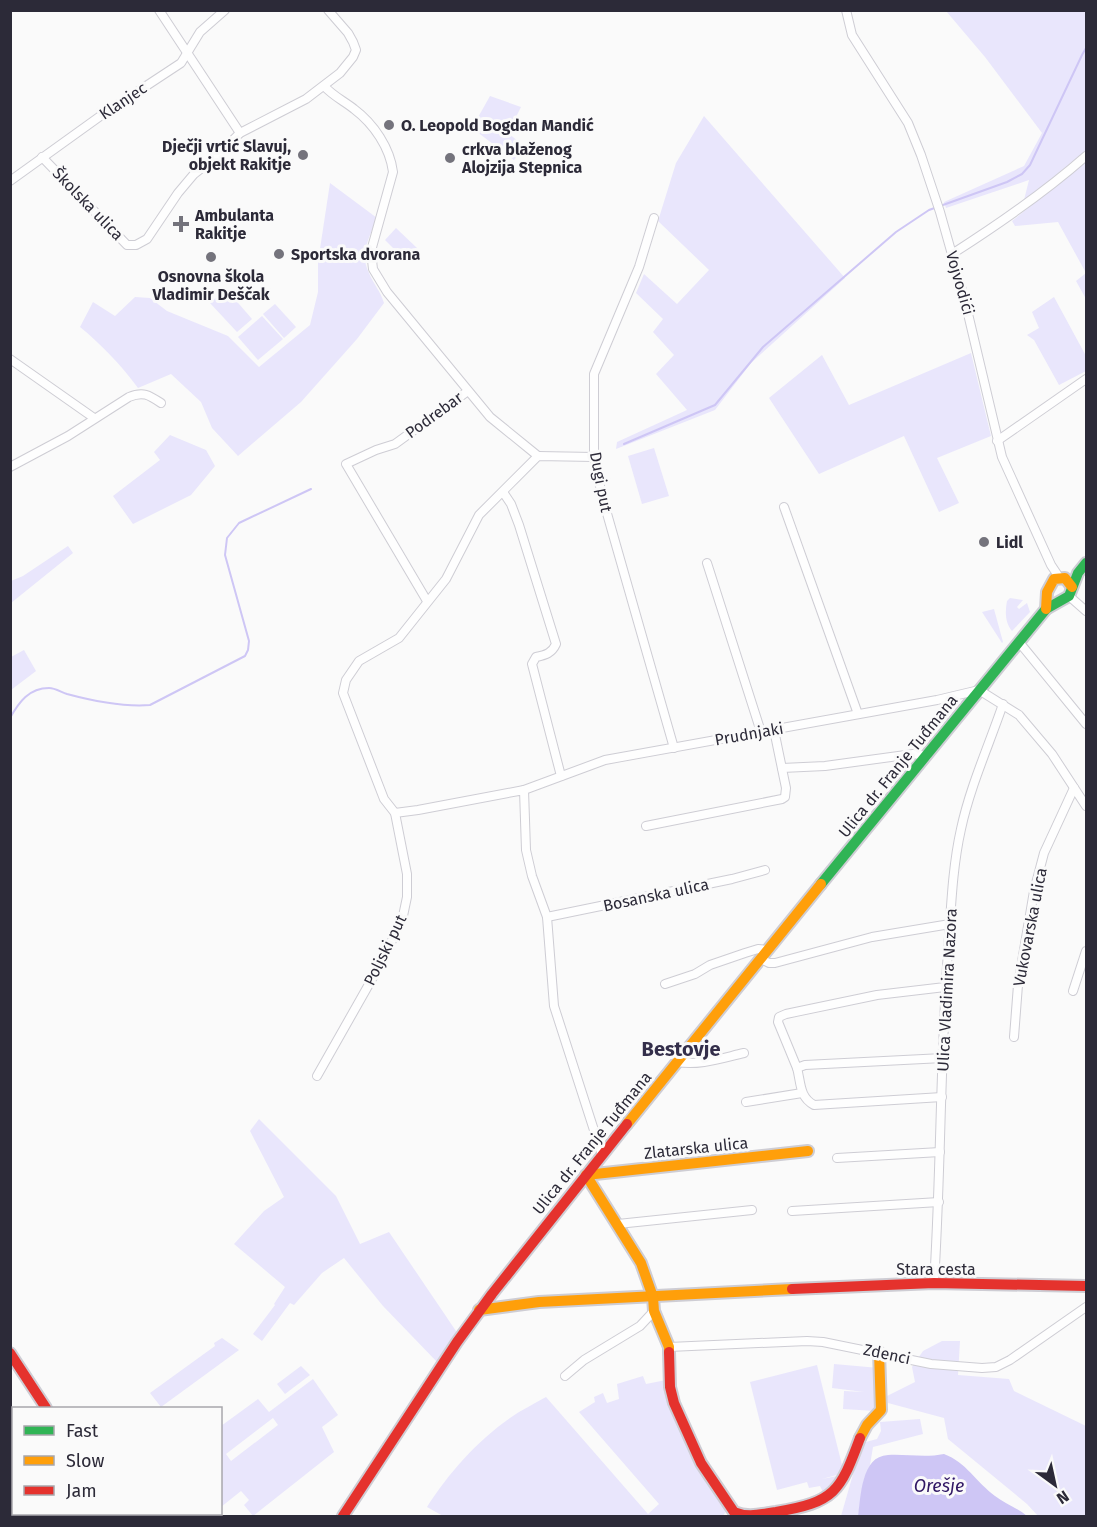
<svg xmlns="http://www.w3.org/2000/svg" width="1097" height="1527" font-family="'Fira Sans',sans-serif">
<style>
.green{fill:#e9e6fc;fill-rule:evenodd}
.water{fill:#cec6f5}
.lines{fill:none;stroke-linecap:round;stroke-linejoin:round}
.stream{stroke:#cec6f5;stroke-width:2}
.street-casing{stroke:#cecdd4;stroke-width:10}
.fast-casing{stroke:#cecdd4;stroke-width:14}
.slow-casing{stroke:#cecdd4;stroke-width:14}
.jam-casing{stroke:#cecdd4;stroke-width:14}
.street{stroke:#fefefe;stroke-width:8}
.fast{stroke:#30b455;stroke-width:10}
.slow{stroke:#ff9f0a;stroke-width:10}
.jam{stroke:#e5322d;stroke-width:10}
.poi-dot{fill:#74737c;stroke:#fafafa;stroke-width:2}
.labels{text-anchor:middle;dominant-baseline:central;stroke-width:6;stroke-linejoin:round;paint-order:stroke}
.street-label{font-size:16px;fill:#2c2a38;stroke:#fafafa}
.poi-label{font-size:16px;font-weight:bold;fill:#2c2a38;stroke:#fafafa;text-anchor:start}
.water-label{font-size:18px;font-style:italic;fill:#301764;stroke:#fafafa}
.quarter-label{font-size:20px;font-weight:bold;fill:#332e4a;stroke:#fafafa}
</style>
<rect width="100%" height="100%" fill="#fafafa"/>
<g class="green">
<polygon points="946,11 1086,11 1086,150 1038,190 1024,200 1029,180 946,208 944,202 1024,166 1042,133 985,57"/>
<polygon points="490,96 521,107 508,133 525,147 514,160 472,128"/>
<polygon points="704,116 845,278 751,363 715,410 616,449 617,442 687,410 656,374 674,355 653,332 663,319 636,293 644,274 677,304 709,270 658,221 676,163"/>
<polygon points="1086,161 1086,299 1076,281 1086,273 1058,222 1015,226 1012,221"/>
<path d="M330,183L377,218C370,236 359,254 369,273C374,285 380,290 384,303L357,339L301,402L238,456L212,428L201,402L171,374L138,388C121,365 102,345 80,327L93,302L115,316L135,297L150,298L167,311L228,336L259,367L310,325L318,292V262Z"/>
<polygon points="396,228 417,248 405,260 385,240"/>
<polygon points="226,289 252,319 237,332 210,303"/>
<polygon points="1054,297 1086,356 1086,371 1059,385 1034,340 1027,335 1039,328 1032,312"/>
<polygon points="275,304 296,327 284,338 263,314"/>
<polygon points="262,316 283,339 258,360 238,337"/>
<polygon points="971,353 991,436 937,458 959,503 939,512 904,436 819,474 769,398 822,355 849,405"/>
<polygon points="170,435 206,450 215,466 191,495 133,524 113,496 160,460 154,452"/>
<polygon points="654,448 669,496 642,504 628,456"/>
<polygon points="68,546 73,553 11,603 11,581 23,576"/>
<path d="M1010,598L1023,600L1017,607L1019,609L1027,603L1030,612L1012,631C1005,623 1005,611 1007,601Z"/>
<polygon points="994,609 1003,642 1002,643 982,612"/>
<polygon points="24,650 36,671 11,690 11,657"/>
<polygon points="259,1119 336,1196 360,1244 389,1232 458,1334 438,1363 383,1306 344,1258 322,1273 294,1305 290,1303 262,1341 253,1334 275,1305 274,1304 285,1287 234,1244 264,1211 284,1197 250,1131"/>
<polygon points="222,1338 239,1350 161,1407 150,1393 215,1346 214,1343"/>
<polygon points="942,1341 960,1341 958,1375 1009,1379 1014,1391 1086,1426 1086,1516 1038,1516 1027,1504 948,1439 944,1418 888,1403 887,1396 915,1382 912,1367 923,1351"/>
<polygon points="834,1364 879,1368 875,1411 843,1409 844,1391 864,1392 832,1388"/>
<polygon points="817,1365 844,1473 822,1479 837,1476 839,1480 824,1494 820,1486 809,1488 807,1482 777,1490 750,1382"/>
<polygon points="301,1366 310,1375 285,1394 277,1384"/>
<path d="M643,1376L646,1384L666,1380L727,1510L723,1516H443L427,1507C448,1474 477,1441 510,1418C521,1410 534,1404 546,1397L648,1514L659,1504L579,1412L595,1402L594,1397L603,1393L607,1403L619,1399L617,1384Z"/>
<path d="M313,1379L338,1415L322,1427L334,1452L253,1516L244,1505L249,1500L241,1491L221,1507V1426L258,1399L269,1412ZM273,1418L278,1425L231,1461L226,1454Z"/>
<polygon points="920,1419 923,1434 873,1447 870,1465 864,1479 858,1516 841,1516 862,1443 877,1439 881,1431 880,1422"/>
</g>
<path class="water" d="M944,1454C966,1462 976,1482 995,1496C1005,1504 1018,1508 1027,1516H858C861,1497 861,1456 888,1455C907,1454 925,1458 944,1454Z"/>
<g class="lines">
<g class="stream">
<polyline points="624,444 715,405 763,347 896,232 929,210 1007,182 1022,174 1030,165 1082,55 1086,48"/>
<path d="M10,718C19,702 29,688 49,688C55,688 61,692 67,694C93,701 124,707 150,705L245,656L248,650L249,641L225,555L227,538L239,523L311,489"/>
</g>
<g class="street-casing">
<g id="street">
<polyline points="159,10 240,133"/>
<polyline points="846,10 852,35 908,123 921,155 940,212 964,297 1002,457 1051,565 1059,577"/>
<path d="M324,86C333,96 344,101 354,109C374,124 390,148 393,172L371,251L373,269L387,292L490,417L538,456"/>
<polyline points="42,157 127,245 136,245 147,239 178,193 194,174 217,156 240,133 306,99 340,73 353,57 356,50 353,42 348,33 328,10"/>
<polyline points="10,181 99,117 181,63 200,32 225,10"/>
<polyline points="654,218 639,267 594,374 594,457 602,496 674,748"/>
<path d="M952,254C999,224 1044,193 1086,156"/>
<polyline points="10,359 94,418"/>
<polyline points="997,441 1086,379"/>
<path d="M10,467L68,436L129,397C143,391 149,395 161,403"/>
<path d="M503,492L511,504L519,525L556,644C552,653 546,655 536,657L532,664L561,776"/>
<polyline points="784,507 858,714"/>
<polyline points="707,563 761,732"/>
<polyline points="1069,596 1086,611"/>
<polyline points="427,601 346,464 376,450 395,444 468,391"/>
<polyline points="1019,642 1086,724"/>
<polyline points="782,768 825,766 913,754 927,756"/>
<polyline points="524,790 605,760 937,700 979,690 1019,715 1052,754 1086,806"/>
<polyline points="395,813 418,810 524,790 526,850 532,876 547,917 554,1006 602,1155"/>
<polyline points="646,826 782,799 785,797 786,788 774,730"/>
<polyline points="547,917 732,879 765,870"/>
<polyline points="761,959 769,963 775,963 872,937 950,924"/>
<polyline points="665,984 695,974 710,965 745,953 758,949 768,950"/>
<polyline points="1073,991 1086,951"/>
<polyline points="1014,1037 1018,985 1034,891 1044,853 1074,788"/>
<polyline points="943,1058 805,1065 797,1068 778,1022 779,1017 786,1014 877,995 945,987"/>
<path d="M677,1062C699,1066 722,1058 744,1053"/>
<path d="M797,1068C801,1082 799,1097 814,1105L942,1097"/>
<polyline points="317,1076 385,956 403,916 407,897 407,874 395,813 384,799 343,693 346,680 359,661 399,638 446,579 479,515 538,456 594,457"/>
<polyline points="746,1102 802,1093"/>
<polyline points="837,1158 940,1152"/>
<polyline points="792,1211 939,1202"/>
<polyline points="618,1224 752,1210"/>
<path d="M934,1283C941,1173 940,1062 948,951C951,911 952,869 961,829C970,787 989,745 1003,704"/>
<polyline points="669,1347 807,1341 823,1342 931,1364 982,1368 996,1367 1010,1360 1086,1307"/>
<polyline points="565,1376 584,1360 640,1326 654,1311"/>
<polyline points="10,1484 14,1482"/>
<polyline points="10,1507 14,1505"/>
<polyline points="145,1514 148,1516"/>
<polyline points="78,1516 83,1514"/>
</g>
</g>
<g class="fast-casing">
<g id="fast">
<polyline points="821,884 1046,609 1069,596 1078,573 1086,563"/>
<polyline points="106,1514 108,1516"/>
</g>
</g>
<g class="slow-casing">
<g id="slow">
<polyline points="1046,609 1047,592 1054,579 1065,578 1072,587"/>
<polyline points="627,1124 821,884"/>
<polyline points="479,1310 539,1302 792,1289"/>
<polyline points="669,1352 669,1347 654,1311 653,1297 641,1263 586,1175 808,1151"/>
<polyline points="860,1438 867,1425 881,1410 879,1352"/>
</g>
</g>
<g class="jam-casing">
<g id="jam">
<polyline points="792,1289 934,1283 1086,1286"/>
<path d="M669,1352L670,1387L674,1403L701,1463L734,1512C748,1518 761,1514 776,1512C835,1502 840,1492 860,1438"/>
<polyline points="10,1353 46,1408"/>
<polyline points="343,1516 457,1342 492,1294 627,1124"/>
</g>
</g>
<use href="#street" class="street"/>
<use href="#fast" class="fast"/>
<use href="#slow" class="slow"/>
<use href="#jam" class="jam"/>
</g>
<g class="poi-dot">
<circle cx="389" cy="125" r="6"/>
<circle cx="303" cy="155" r="6"/>
<circle cx="450" cy="158" r="6"/>
<path d="M178 215h6v6h6v6h-6v6h-6v-6h-6v-6h6z"/>
<circle cx="279" cy="254" r="6"/>
<circle cx="211" cy="257" r="6"/>
<circle cx="984" cy="542" r="6"/>
</g>
<g class="labels">
<g class="street-label">
<text transform="translate(123 101) rotate(-34)">Klanjec</text>
<text transform="translate(88 204) rotate(46)">Školska ulica</text>
<text transform="translate(960 283) rotate(74)">Vojvodići</text>
<text transform="translate(434 415) rotate(-36)">Podrebar</text>
<text transform="translate(601 482) rotate(79)">Dugi put</text>
<text transform="translate(749 734) rotate(-10)">Prudnjaki</text>
<text transform="translate(898 766) rotate(-51)">Ulica dr. Franje Tuđmana</text>
<text transform="translate(656 895) rotate(-12)">Bosanska ulica</text>
<text transform="translate(1030 927) rotate(-79)">Vukovarska ulica</text>
<text transform="translate(385 950) rotate(-64)">Poljski put</text>
<text transform="translate(947 990) rotate(-87)">Ulica Vladimira Nazora</text>
<text transform="translate(592 1143) rotate(-51)">Ulica dr. Franje Tuđmana</text>
<text transform="translate(696 1148) rotate(-6)">Zlatarska ulica</text>
<text x="936" y="1269">Stara cesta</text>
<text transform="translate(887 1354) rotate(12)">Zdenci</text>
</g>
<g class="poi-label">
<text x="401" y="125">O. Leopold Bogdan Mandić</text>
<text x="291" y="146" text-anchor="end">Dječji vrtić Slavuj,<tspan x="291" dy="18">objekt Rakitje</tspan></text>
<text x="462" y="149">crkva blaženog<tspan x="462" dy="18">Alojzija Stepnica</tspan></text>
<text x="195" y="215">Ambulanta<tspan x="195" dy="18">Rakitje</tspan></text>
<text x="291" y="254">Sportska dvorana</text>
<text x="211" y="276" text-anchor="middle">Osnovna škola<tspan x="211" dy="18">Vladimir Deščak</tspan></text>
<text x="996" y="542">Lidl</text>
</g>
<g class="water-label">
<text x="939" y="1486">Orešje</text>
</g>
<g class="quarter-label">
<text x="681" y="1049">Bestovje</text>
</g>
</g>
<rect width="1097" height="1527" fill="none" stroke="#2c2a38" stroke-width="24"/>
<rect x="12" y="1407" width="210" height="108" fill="#fafafa" stroke="#a8a7ac" stroke-width="1.5"/>
<rect x="24" y="1426" width="30" height="9" fill="#30b455" stroke="#a8a7ac" stroke-width="1.5"/>
<text x="66" y="1437" font-size="18" fill="#2c2a38">Fast</text>
<rect x="24" y="1456" width="30" height="9" fill="#ff9f0a" stroke="#a8a7ac" stroke-width="1.5"/>
<text x="66" y="1467" font-size="18" fill="#2c2a38">Slow</text>
<rect x="24" y="1486" width="30" height="9" fill="#e5322d" stroke="#a8a7ac" stroke-width="1.5"/>
<text x="66" y="1497" font-size="18" fill="#2c2a38">Jam</text>
<g transform="translate(1055 1485) rotate(147)" stroke="#fafafa" stroke-width="4.5" paint-order="stroke">
<path d="M0-4.5L10 22L0 15L-10 22Z" fill="#2c2a38"/>
<text y="-9" font-size="16" font-weight="bold" text-anchor="middle" fill="#2c2a38">N</text>
</g>
</svg>
